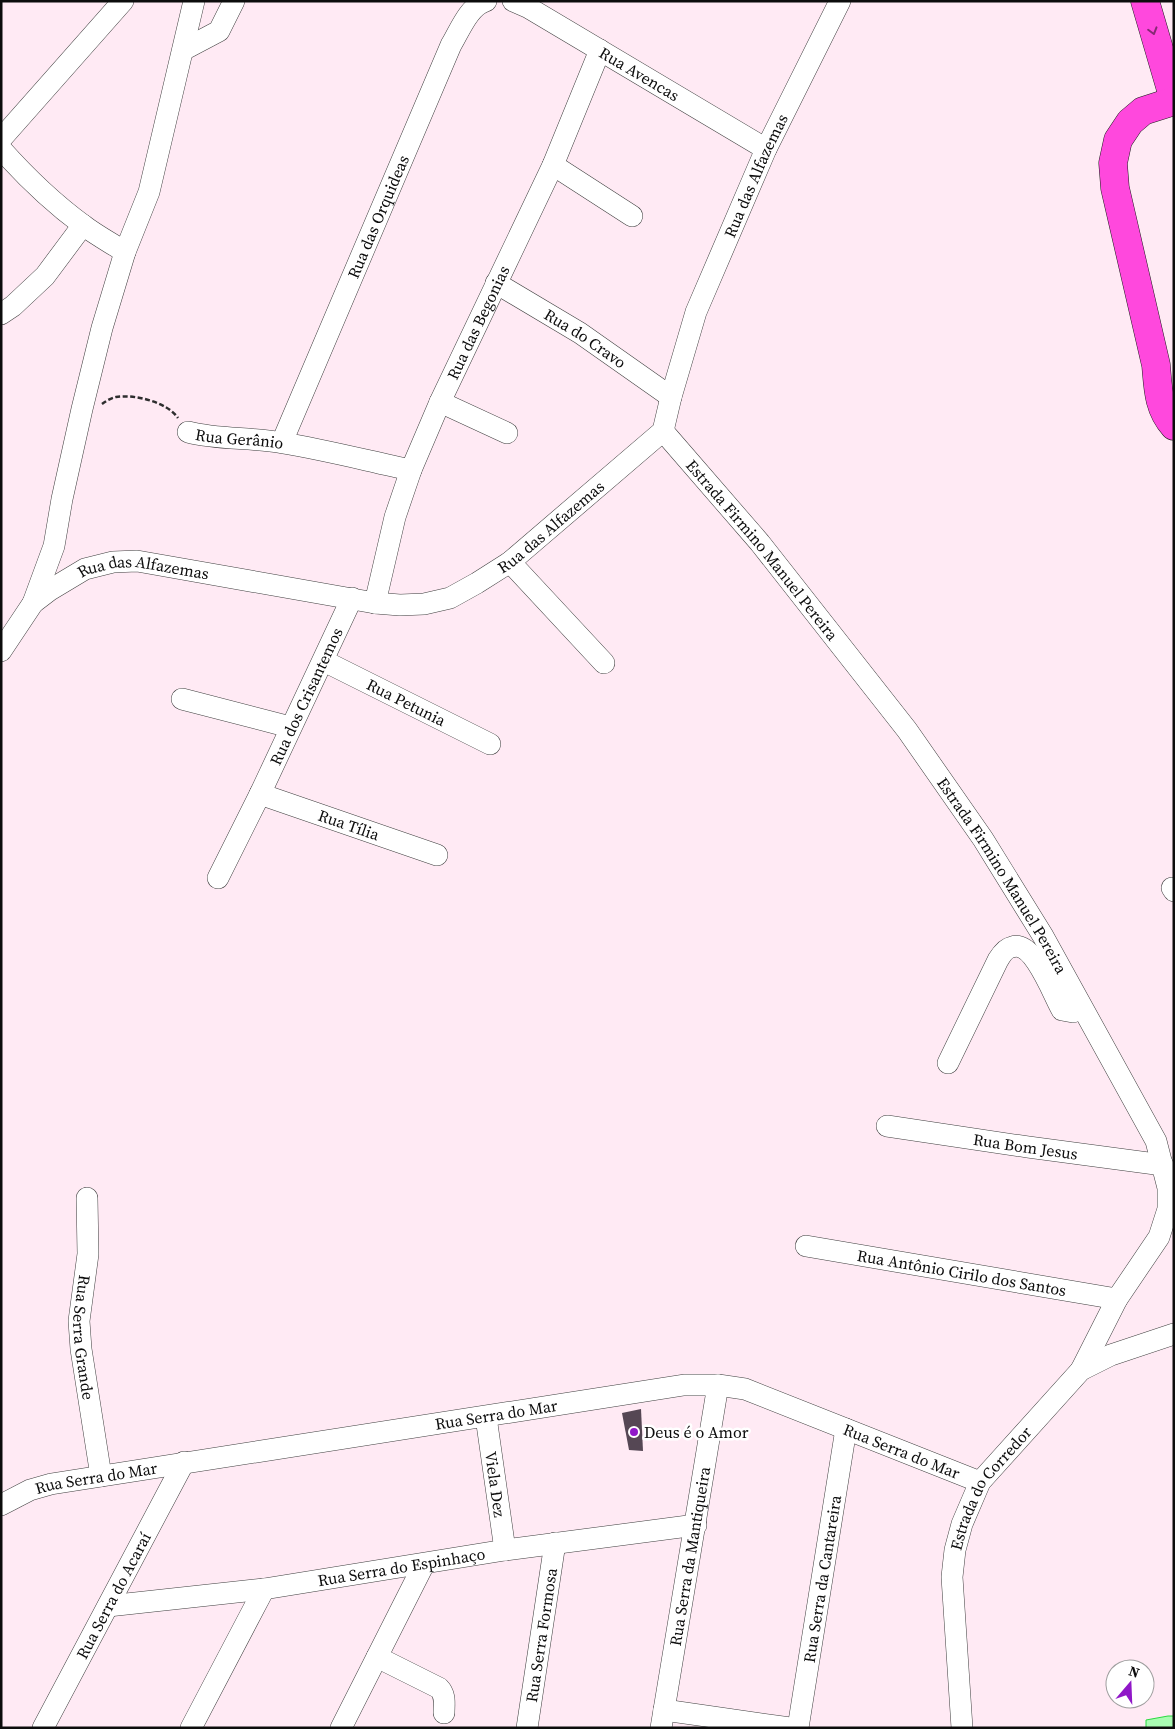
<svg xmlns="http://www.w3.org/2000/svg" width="1175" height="1729" font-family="'Source Serif 4',serif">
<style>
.water{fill:#a9fcb2;stroke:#29da40}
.building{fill:#554754}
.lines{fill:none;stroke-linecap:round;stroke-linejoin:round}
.minor-casing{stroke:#3f3f3f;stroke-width:22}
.highway-casing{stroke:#1d1d1d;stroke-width:29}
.path{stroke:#2e2e2e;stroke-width:2.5;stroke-dasharray:5 2.5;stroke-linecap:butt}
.minor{stroke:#fff;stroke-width:21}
.highway{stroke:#ff48dd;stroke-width:28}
.oneway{stroke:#862a74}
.poi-dot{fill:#9017c8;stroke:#fff;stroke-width:2}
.labels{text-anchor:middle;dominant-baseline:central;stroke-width:5;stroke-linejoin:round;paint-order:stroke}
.street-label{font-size:16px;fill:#0c0c0c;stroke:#fff}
.poi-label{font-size:16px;fill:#0c0c0c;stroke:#fff;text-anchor:start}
</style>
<rect width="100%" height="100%" fill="#ffeaf4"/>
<polygon class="water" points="1168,1716 1174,1716 1174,1728 1146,1728 1146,1720"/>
<polygon class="building" points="641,1409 643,1451 629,1450 622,1413"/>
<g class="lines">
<g class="minor-casing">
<g id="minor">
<path id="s1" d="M513,1L529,8L766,149"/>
<polyline points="183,50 219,31 234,1"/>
<polyline points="1,139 123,1"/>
<path d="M1,149C26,177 53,203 83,225C96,235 111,243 125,252"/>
<polyline points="553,165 632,216"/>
<path id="s2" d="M496,283L580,333L671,397"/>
<polyline points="1,314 13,306 45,276 83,225"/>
<polyline points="440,402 507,433"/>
<path id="s3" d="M663,431L760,543L907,730L983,839L1043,936L1156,1141L1168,1188V1209L1159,1237L1117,1299L1081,1370"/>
<path id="s4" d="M188,432C219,440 251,437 283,443C326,450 368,461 411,470"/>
<path id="s5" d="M282,442L451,45C460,30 469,6 486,1"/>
<polyline points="510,562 604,663"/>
<polyline points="33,603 54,546 62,499 82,409 102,328 125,252 149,192 194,1"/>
<path id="s6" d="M375,603L395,517L411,470L440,402L553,165L600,50"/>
<path id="s7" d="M1,651L33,603L50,590L85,569L113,562L137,561L375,603L400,605L424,604L450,598L477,583L510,562L663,431L671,397L696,312L766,149L840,1"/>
<path id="s8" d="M324,661L490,744"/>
<polyline points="182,699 290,727"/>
<path id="s9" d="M260,794L437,855"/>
<path id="s10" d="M218,878L260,794L352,598"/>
<polyline points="1172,888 1174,891"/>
<path d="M948,1063L998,960C1001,955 1006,948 1012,947C1034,940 1053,995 1062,1010L1073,1012L1081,1007"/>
<path id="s11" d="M887,1126L1028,1147L1163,1165"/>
<path id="s12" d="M87,1198L88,1254L79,1321L81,1349L101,1476"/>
<path id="s13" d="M806,1246L1117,1299"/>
<path id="s14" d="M486,1417L505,1550"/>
<path id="s15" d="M1,1505L30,1490L51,1484L684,1385H718L745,1389L980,1482"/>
<path id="s16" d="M108,1606L264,1589L505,1550L696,1525"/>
<path d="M377,1657L439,1688C446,1695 444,1704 444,1713"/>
<polyline points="664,1710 790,1728"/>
<path id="s17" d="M43,1728L184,1462"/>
<polyline points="191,1728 264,1589"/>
<polyline points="341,1728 424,1564"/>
<path id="s18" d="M527,1728L555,1543"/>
<path id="s19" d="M661,1728L718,1385"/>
<path id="s20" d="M798,1728L846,1429"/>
<path id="s21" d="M962,1728L952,1577L955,1550L962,1524L980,1482L1081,1370L1111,1355L1174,1334"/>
</g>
</g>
<g class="highway-casing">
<g id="highway">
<polyline points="1145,1 1174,100"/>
<path d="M1174,101L1143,111L1130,122L1118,140L1113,163L1115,188L1156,365C1158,388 1158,408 1174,426"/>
</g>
</g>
<path class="path" d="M102,404C106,401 111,398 116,397C135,394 167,402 178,418"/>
<use href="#minor" class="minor"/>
<use href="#highway" class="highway"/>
</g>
<defs><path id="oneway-chevron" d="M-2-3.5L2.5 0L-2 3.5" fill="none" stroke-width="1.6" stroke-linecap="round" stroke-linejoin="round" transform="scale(1.25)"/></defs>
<use class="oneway" href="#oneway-chevron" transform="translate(1153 31) rotate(74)"/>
<circle class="poi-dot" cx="634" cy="1432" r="5"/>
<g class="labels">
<g class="street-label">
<text stroke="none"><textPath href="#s1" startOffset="146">Rua Avencas</textPath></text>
<text stroke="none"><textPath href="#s7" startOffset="1034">Rua das Alfazemas</textPath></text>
<text stroke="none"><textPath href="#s5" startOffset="245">Rua das Orquideas</textPath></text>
<text stroke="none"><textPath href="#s6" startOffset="300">Rua das Begonias</textPath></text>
<text stroke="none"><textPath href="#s2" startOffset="105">Rua do Cravo</textPath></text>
<text stroke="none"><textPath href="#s4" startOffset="52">Rua Gerânio</textPath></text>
<text stroke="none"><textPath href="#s7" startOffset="614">Rua das Alfazemas</textPath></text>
<text stroke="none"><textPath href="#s3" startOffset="155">Estrada Firmino Manuel Pereira</textPath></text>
<text stroke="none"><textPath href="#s7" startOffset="179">Rua das Alfazemas</textPath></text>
<text stroke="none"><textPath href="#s10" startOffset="202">Rua dos Crisantemos</textPath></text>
<text stroke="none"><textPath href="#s8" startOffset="92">Rua Petunia</textPath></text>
<text stroke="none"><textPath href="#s9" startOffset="94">Rua Tília</textPath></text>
<text stroke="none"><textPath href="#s3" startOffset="560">Estrada Firmino Manuel Pereira</textPath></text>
<text stroke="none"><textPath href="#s11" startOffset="140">Rua Bom Jesus</textPath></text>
<text stroke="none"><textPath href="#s13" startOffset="158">Rua Antônio Cirilo dos Santos</textPath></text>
<text stroke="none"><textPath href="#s12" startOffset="140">Rua Serra Grande</textPath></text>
<text stroke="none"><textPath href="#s15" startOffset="505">Rua Serra do Mar</textPath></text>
<text stroke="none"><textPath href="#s15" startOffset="925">Rua Serra do Mar</textPath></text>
<text stroke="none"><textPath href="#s15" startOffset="100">Rua Serra do Mar</textPath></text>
<text stroke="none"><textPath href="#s14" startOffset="68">Viela Dez</textPath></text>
<text stroke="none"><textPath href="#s21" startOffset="251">Estrada do Corredor</textPath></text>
<text stroke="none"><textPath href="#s19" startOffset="174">Rua Serra da Mantiqueira</textPath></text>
<text stroke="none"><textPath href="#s16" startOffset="296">Rua Serra do Espinhaço</textPath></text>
<text stroke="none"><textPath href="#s20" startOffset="151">Rua Serra da Cantareira</textPath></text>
<text stroke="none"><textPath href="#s17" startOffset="150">Rua Serra do Acaraí</textPath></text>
<text stroke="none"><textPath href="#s18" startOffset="94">Rua Serra Formosa</textPath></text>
</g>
<g class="poi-label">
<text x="644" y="1432">Deus é o Amor</text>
</g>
</g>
<rect width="1175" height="1729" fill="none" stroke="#0c0c0c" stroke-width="5"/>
<g transform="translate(1130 1684) rotate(19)"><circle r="24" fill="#ffffff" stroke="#9e9e9e"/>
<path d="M0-4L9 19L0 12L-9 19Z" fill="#9017c8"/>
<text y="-8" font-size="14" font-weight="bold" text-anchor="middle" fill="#0c0c0c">N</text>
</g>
</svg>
